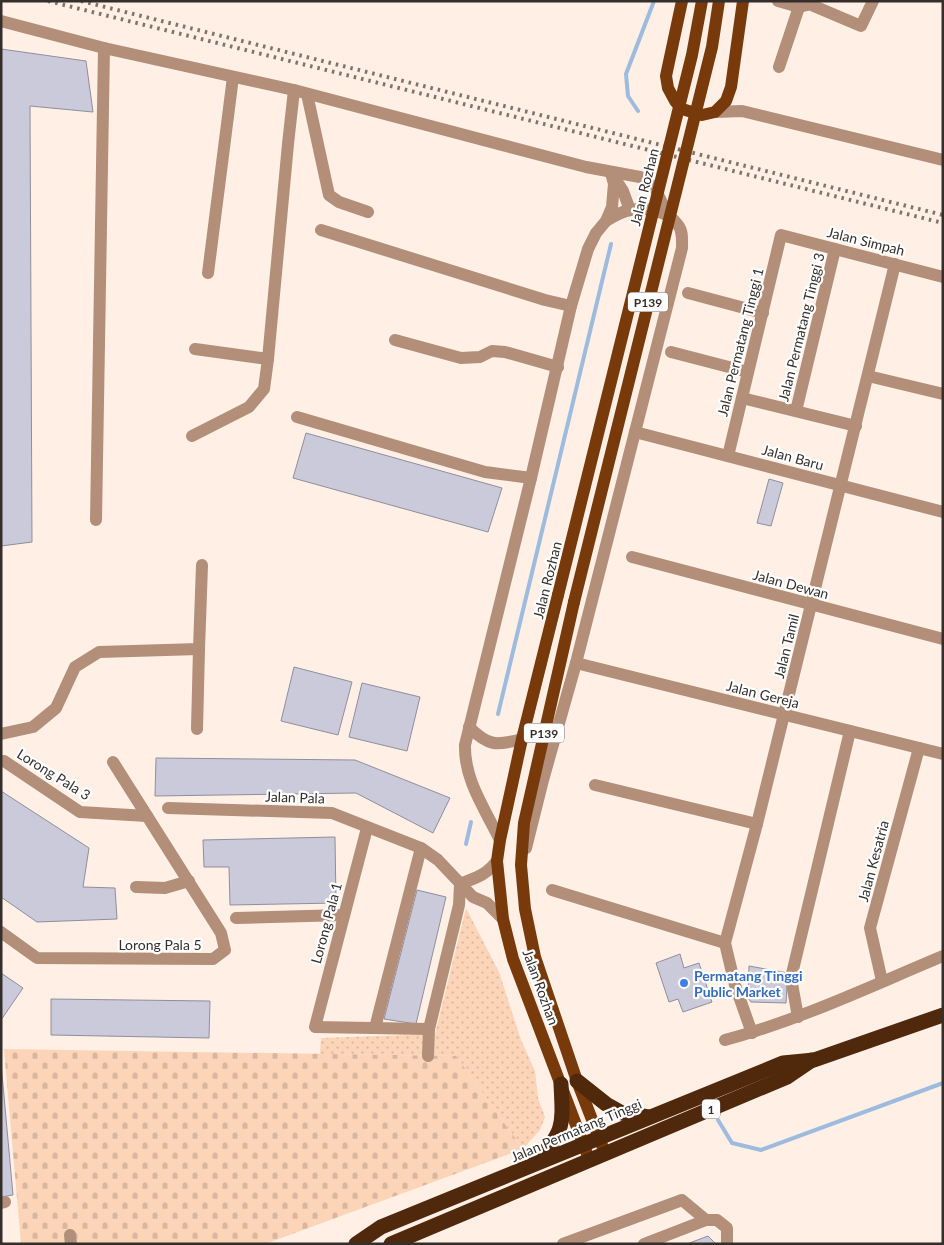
<svg xmlns="http://www.w3.org/2000/svg" width="944" height="1245" font-family="Lato,sans-serif">
<style>
.green{fill:url(#green-dots)}
.cemetery{fill:url(#cemetery-stones)}
.lines{fill:none;stroke-linecap:round;stroke-linejoin:round}
.stream{stroke:#9cbbde;stroke-width:4}
.building{fill:#cacada;stroke:#8e8e9e}
.minor{stroke:#b38e79;stroke-width:12}
.major{stroke:#783a0a;stroke-width:12}
.highway{stroke:#50280c;stroke-width:15}
.rail{stroke:#7e746e;stroke-width:4;stroke-dasharray:2.5 5;stroke-linecap:butt}
.major-bridge{stroke:#783a0a;stroke-width:12}
.shop-dot{fill:#3f7fe0;stroke:#fff;stroke-width:2}
.labels{text-anchor:middle;dominant-baseline:central;stroke-width:4.5;stroke-linejoin:round;paint-order:stroke}
.shield{fill:#fff;stroke:#726d6b;stroke-width:1}
.shield-label{font-size:12px;font-weight:bold;fill:#352f2b}
.street-label{font-size:14px;fill:#352f2b;stroke:#fff}
.shop-label{font-size:14px;font-weight:bold;fill:#366cbe;stroke:#fff;text-anchor:start}
</style>
<defs>
<pattern id="green-dots" width="8" height="8" patternUnits="userSpaceOnUse" patternTransform="scale(1.25)"><rect width="8" height="8" fill="#fcd4b8"/><path d="M2 2h.1M6 6h.1" fill="none" stroke="#d9b69e" stroke-width="1.8" stroke-linecap="round"/></pattern>
<pattern id="cemetery-stones" width="16" height="16" patternUnits="userSpaceOnUse" patternTransform="scale(1.25)"><rect width="16" height="16" fill="#fcd4b8"/><path d="M2 7V4a2 2 0 0 1 4 0v3zM10 15v-3a2 2 0 0 1 4 0v3z" fill="#d9b69e"/></pattern>
</defs>
<rect width="100%" height="100%" fill="#ffefe4"/>
<polygon class="green" points="466,908 499,972 521,1040 535,1071 538,1098 545,1117 540,1130 523,1149 456,1056 320,1054 321,1038 435,1034"/>
<polygon class="cemetery" points="4,1049 456,1056 523,1149 265,1244 21,1244"/>
<g class="lines">
<g class="stream">
<polyline points="638,111 628,96 626,74 654,1"/>
<polyline points="498,714 611,244"/>
<polyline points="466,844 471,822"/>
<polyline points="718,1120 732,1143 761,1150 943,1083"/>
</g>
</g>
<g class="building">
<polygon points="1,49 86,61 93,112 30,106 32,542 1,546"/>
<polygon points="306,433 502,488 488,532 293,478"/>
<polygon points="769,479 783,483 771,526 757,523"/>
<polygon points="294,667 352,682 338,735 281,721"/>
<polygon points="362,683 420,697 407,751 349,737"/>
<polygon points="156,758 355,760 450,798 433,833 356,793 155,796"/>
<polygon points="1,791 89,848 83,887 115,888 117,919 37,922 1,897"/>
<polygon points="335,837 336,903 230,905 229,867 204,867 203,840"/>
<polygon points="417,890 446,897 416,1024 384,1019"/>
<polygon points="680,954 684,968 699,963 712,1002 683,1012 678,999 669,1002 656,963"/>
<polygon points="749,966 788,973 786,1003 751,1002 748,998"/>
<polygon points="1,973 23,988 1,1020"/>
<polygon points="51,999 210,1001 209,1038 51,1035"/>
<polygon points="1,1063 13,1195 1,1197"/>
<polygon points="708,1236 716,1244 687,1244"/>
</g>
<g class="lines">
<g class="minor">
<polyline points="778,1 799,7 807,5"/>
<polyline points="809,4 861,26 873,1"/>
<polyline points="1,21 104,48 294,90 586,167 640,177 655,188 668,216"/>
<polyline points="779,67 799,7"/>
<polyline points="307,94 329,195 339,202 368,212"/>
<polyline points="715,112 742,111 943,160"/>
<polyline points="614,177 623,191 630,210"/>
<polyline points="321,230 545,300 571,306"/>
<polyline points="208,273 233,77"/>
<polyline points="688,293 763,313"/>
<polyline points="395,340 461,358 480,357 492,351 505,352 558,367"/>
<polyline points="195,349 268,359"/>
<polyline points="671,352 748,372"/>
<polyline points="868,376 943,394"/>
<polyline points="742,398 856,426"/>
<polyline points="796,411 835,249"/>
<polyline points="297,417 485,472 531,478"/>
<polyline points="635,432 943,512"/>
<polyline points="192,436 249,407 264,389 268,359 288,144 294,90"/>
<polyline points="728,456 781,235 943,277"/>
<polyline points="96,520 104,48"/>
<polyline points="632,557 943,639"/>
<polyline points="576,663 943,754"/>
<path d="M469,727C488,746 496,746 522,739"/>
<polyline points="197,729 199,649"/>
<polyline points="1,734 33,727 56,708 75,667 99,652 199,649 202,565"/>
<polyline points="4,761 80,812 147,816"/>
<polyline points="595,785 757,824"/>
<polyline points="168,808 332,813 421,848 438,860 473,897 487,903 503,919"/>
<polyline points="367,828 315,1027 429,1029"/>
<path d="M500,840C485,809 464,780 465,745L531,478L571,306L588,249L596,233L606,221L612,207L614,184L611,173"/>
<path d="M526,848L543,780L576,663L682,248C682,240 683,231 678,225C668,211 647,207 631,210C622,211 614,216 606,221"/>
<path d="M460,884C477,877 485,876 497,861"/>
<polyline points="136,887 165,888 189,881"/>
<polyline points="552,890 725,943"/>
<polyline points="236,918 344,915"/>
<polyline points="1,932 37,958 213,959 225,950 221,933 113,762"/>
<polyline points="882,981 870,928 919,748"/>
<polyline points="798,1017 791,978 850,731"/>
<polyline points="375,1028 421,848"/>
<polyline points="752,1033 735,985 725,943 757,824 895,264"/>
<path d="M725,1040C800,1020 871,986 943,956"/>
<polyline points="428,1056 429,1029 459,905 460,884"/>
<polyline points="1,1203 5,1202"/>
<polyline points="70,1235 71,1244"/>
<polyline points="563,1244 682,1200 706,1220"/>
<polyline points="644,1244 706,1220 717,1220 727,1228 727,1244"/>
</g>
<g class="major">
<polyline points="682,1 666,76 668,88 675,101 682,109 702,115 715,112 726,101 731,87 743,1"/>
<polyline points="558,595 522,739 500,840 497,861 503,919 513,959 589,1159"/>
<polyline points="574,602 524,823 521,865 525,909 535,957 577,1081 605,1153"/>
</g>
<g class="highway">
<polyline points="577,1081 606,1104 622,1113 649,1117"/>
<path d="M535,1162C565,1132 563,1125 561,1084"/>
<polyline points="356,1244 381,1227 783,1063 814,1060 943,1015"/>
<polyline points="391,1244 787,1077 812,1060"/>
</g>
<g class="rail">
<polyline points="48,1 943,223"/>
<polyline points="81,1 943,215"/>
</g>
<g class="major-bridge">
<polyline points="558,595 692,55 702,1"/>
<polyline points="574,602 712,47 719,1"/>
</g>
</g>
<circle class="shop-dot" cx="684" cy="983" r="5"/>
<g class="labels">
<g class="shield">
<rect x="628" y="292.5" width="40" height="19" rx="4"/>
<rect x="524" y="723.5" width="40" height="19" rx="4"/>
<rect x="702" y="1099.5" width="18" height="19" rx="4"/>
</g>
<g class="shield-label">
<text x="648" y="302">P139</text>
<text x="544" y="733">P139</text>
<text x="711" y="1109">1</text>
</g>
<g class="street-label">
<text transform="translate(644 187) rotate(-76)">Jalan Rozhan</text>
<text transform="translate(866 241) rotate(14)">Jalan Simpah</text>
<text transform="translate(801 327) rotate(-76)">Jalan Permatang Tinggi 3</text>
<text transform="translate(740 342) rotate(-76)">Jalan Permatang Tinggi 1</text>
<text transform="translate(793 457) rotate(15)">Jalan Baru</text>
<text transform="translate(547 580) rotate(-76)">Jalan Rozhan</text>
<text transform="translate(791 584) rotate(15)">Jalan Dewan</text>
<text transform="translate(786 646) rotate(-76)">Jalan Tamil</text>
<text transform="translate(763 694) rotate(14)">Jalan Gereja</text>
<text transform="translate(54 774) rotate(32)">Lorong Pala 3</text>
<text transform="translate(295 797) rotate(2)">Jalan Pala</text>
<text transform="translate(873 861) rotate(-75)">Jalan Kesatria</text>
<text transform="translate(326 923) rotate(-75)">Lorong Pala 1</text>
<text x="160" y="944">Lorong Pala 5</text>
<text transform="translate(541 987) rotate(70)">Jalan Rozhan</text>
<text transform="translate(576 1130) rotate(-23)">Jalan Permatang Tinggi</text>
</g>
<g class="shop-label">
<text x="694" y="975">Permatang Tinggi<tspan x="694" dy="16">Public Market</tspan></text>
</g>
</g>
<rect width="944" height="1245" fill="none" stroke="#352f2b" stroke-width="5"/>
</svg>
